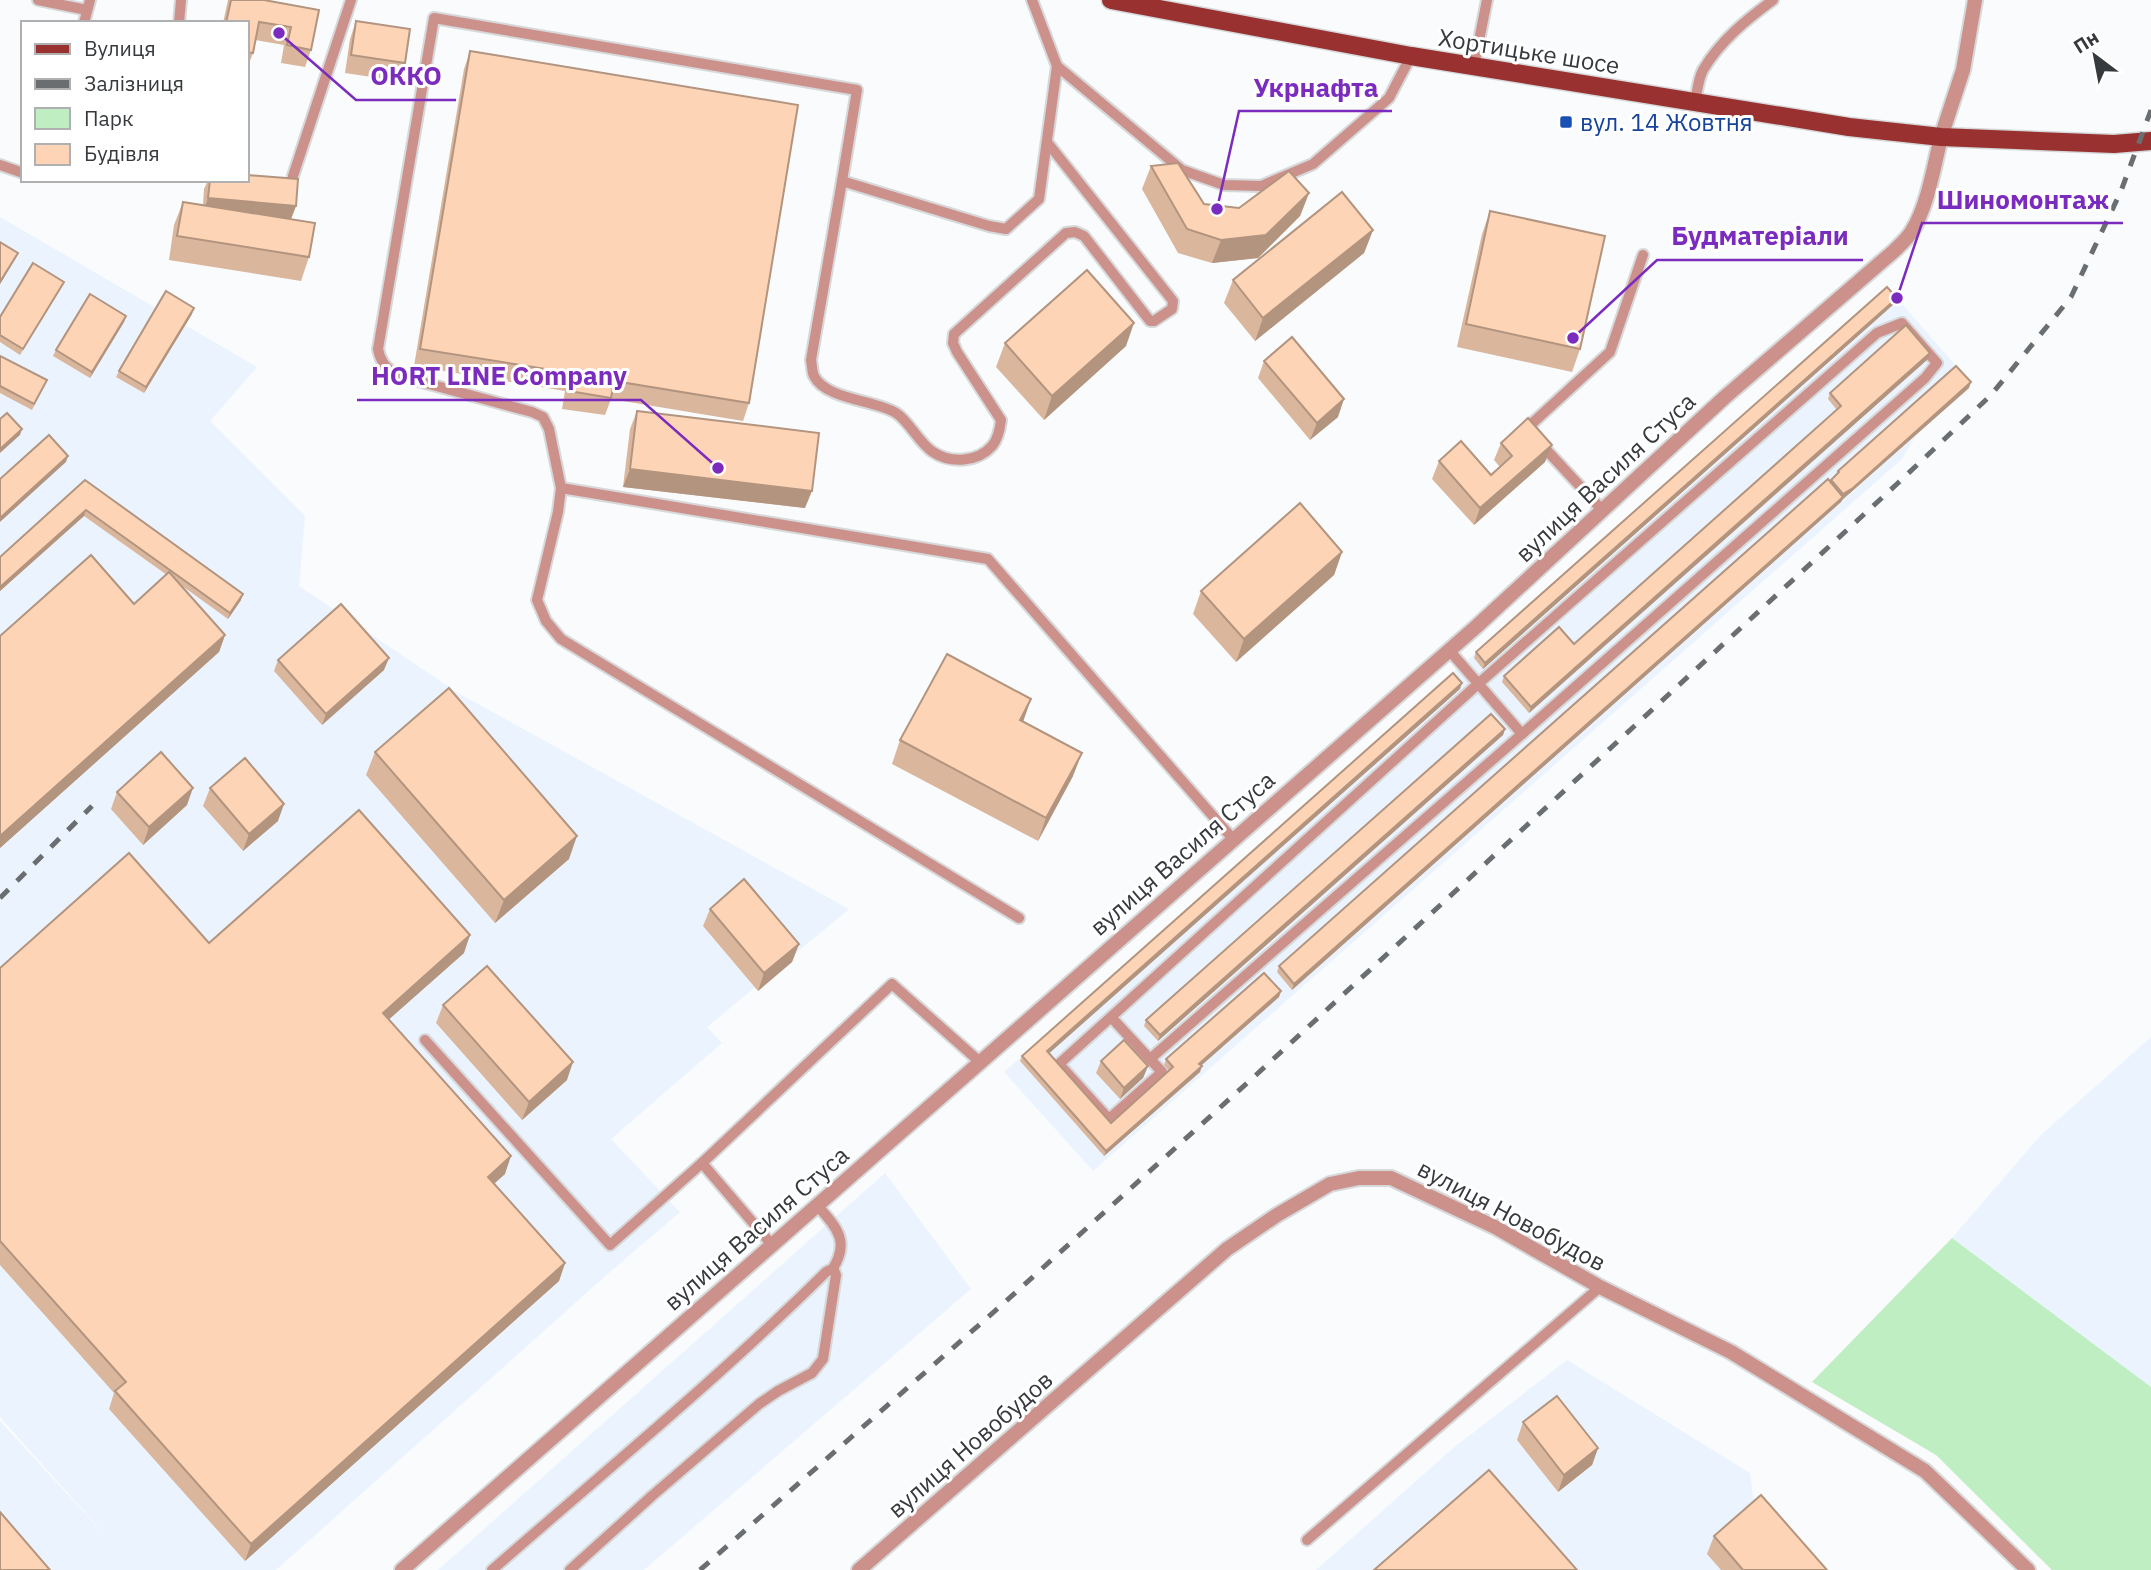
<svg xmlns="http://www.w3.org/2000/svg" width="2151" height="1570" font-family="'IBM Plex Sans',sans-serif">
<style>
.built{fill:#ebf4fe}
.green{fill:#bfeec3}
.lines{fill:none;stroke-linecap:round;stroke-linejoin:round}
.service-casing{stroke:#d6d8da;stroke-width:14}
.minor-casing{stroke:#d6d8da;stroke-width:18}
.tertiary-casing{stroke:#d6d8da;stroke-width:18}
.primary-casing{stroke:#d6d8da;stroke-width:21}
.service{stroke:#cc918b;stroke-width:10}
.minor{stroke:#cc918b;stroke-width:14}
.tertiary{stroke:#cc918b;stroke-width:14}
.primary{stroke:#98312f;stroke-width:18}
.rail{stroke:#6b6e71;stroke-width:5;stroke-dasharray:12 12;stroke-linecap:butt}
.wall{fill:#dab69d}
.shaded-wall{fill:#b2947f}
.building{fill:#fed4b6;stroke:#b2947f;stroke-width:2}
.transit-dot{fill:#1a4fb4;stroke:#fff;stroke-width:2.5}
.labels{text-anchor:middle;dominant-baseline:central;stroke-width:6;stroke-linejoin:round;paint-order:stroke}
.street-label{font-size:24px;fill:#363a3d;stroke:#fff}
.transit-label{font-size:24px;fill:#164399;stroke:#fff;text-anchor:start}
.leader{fill:none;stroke:#7b2cbf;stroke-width:2.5}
.callout-dot{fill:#7b2cbf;stroke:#fff;stroke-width:2.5}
.callout-label{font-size:26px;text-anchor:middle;font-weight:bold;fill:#7b2cbf;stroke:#fff;stroke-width:6;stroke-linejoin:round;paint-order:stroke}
</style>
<rect width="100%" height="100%" fill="#f9fbfd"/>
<g class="built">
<polygon points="0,217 257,367 210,421 305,516 299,586 458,693 849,909 707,1027 722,1043 611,1139 680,1212 611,1271 276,1570 0,1570 0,1421 113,1544 0,1417"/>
<polygon points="1887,287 1957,367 1902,459 1093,1171 1004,1072"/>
<polygon points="2151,1037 2151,1387 1952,1238 2041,1135"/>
<polygon points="885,1173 971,1289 644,1570 438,1570"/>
<polygon points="1567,1360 1750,1473 1755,1512 1805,1570 1316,1570 1452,1449"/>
</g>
<polygon class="green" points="1952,1238 2151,1387 2151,1570 2052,1570 1936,1455 1812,1382"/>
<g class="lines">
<g class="service-casing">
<g id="service">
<polyline points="38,0 87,10"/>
<polyline points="1032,0 1057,66 1182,170 1224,185 1261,186 1313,164 1389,98 1411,56"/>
<polyline points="84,23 90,0"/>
<polyline points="179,23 181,0"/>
<polyline points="1474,66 1487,0"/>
<path d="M1695,103C1697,93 1698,79 1703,70C1720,41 1746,20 1773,0"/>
<path d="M1047,142L1173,301L1172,309L1154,321H1150L1084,236L1075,232L1066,233L954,334L953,343L957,352L1001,420C1000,429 998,439 992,446C978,462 951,464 933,452C919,443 909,421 896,413C876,400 826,400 814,376C812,372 812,365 811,360L842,181L989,226L1006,229L1039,199L1057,66"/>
<polyline points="0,165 23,173"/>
<polyline points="293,176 351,0"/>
<path d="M842,181L857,90L434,18L378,349C380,361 386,368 396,375L532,412L543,417L549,429L561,488L558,512L537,600L546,621L561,639L1019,918"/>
<polyline points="1529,431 1526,429 1610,352 1643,255"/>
<polyline points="1540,443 1602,510"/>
<polyline points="561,488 988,559 1233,839"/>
<polyline points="1111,1017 1162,1072 1109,1119 1059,1064 1111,1017 1478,684 1877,333 1902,323 1937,363 1925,378 1522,734 1449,650"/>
<polyline points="425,1040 610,1245 702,1163"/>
<polyline points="1150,1059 1522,734"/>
<path d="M817,1205C836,1227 851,1241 832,1270"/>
<polyline points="772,1245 702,1163 892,984 980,1062"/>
<polyline points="1307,1540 1600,1287"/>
<path d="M492,1570C604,1472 720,1377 826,1272L830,1270H834L836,1275L823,1359L812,1373L778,1391L759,1404L653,1495L570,1570"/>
</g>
</g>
<g class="minor-casing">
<g id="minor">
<path d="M402,1570L1477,626L1725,397L1894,251C1900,245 1908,238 1912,231C1928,205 1934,166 1941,137"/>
<polyline points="859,1570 1227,1249 1277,1215 1330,1184 1359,1178 1391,1178 1495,1227 1600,1287 1731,1352 1925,1471 2028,1570"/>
</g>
</g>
<g class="tertiary-casing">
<polyline id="tertiary" points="1941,137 1963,70 1975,0"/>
</g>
<g class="primary-casing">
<polyline id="primary" points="1111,0 1411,56 1849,127 1941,137 2114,144 2151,141"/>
</g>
<use href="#service" class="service"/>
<use href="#minor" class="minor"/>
<use href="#tertiary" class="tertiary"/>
<use href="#primary" class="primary"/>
<g class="rail">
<polyline points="0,898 92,806"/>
<polyline points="700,1570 1004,1303 1256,1075 1898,483 1991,395 2071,297 2121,191 2151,110"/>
</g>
</g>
<g class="wall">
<polygon points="228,0 264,0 311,50 305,67 281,63 284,45 255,40 253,53 247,69 247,23 223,23"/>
<polygon points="356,21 405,63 399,81 345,73 350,39"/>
<polygon points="470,51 749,403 743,421 611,399 605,415 562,409 565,391 414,366 464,69"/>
<polygon points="1151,166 1204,204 1239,208 1309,193 1300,216 1258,258 1212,263 1178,253 1142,189"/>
<polygon points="208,180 247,180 296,206 291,219 309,257 301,281 169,260 174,225 183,202 203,205 204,189"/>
<polygon points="1490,211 1580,349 1572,372 1457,347 1482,234"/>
<polygon points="1373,230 1364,253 1255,341 1224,303 1233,280"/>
<polygon points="64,282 61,287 20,355 0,342 0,317"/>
<polygon points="1894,304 1483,669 1474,658 1476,652"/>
<polygon points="192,314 144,393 116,377 119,371"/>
<polygon points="126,316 124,322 90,378 53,356 56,350"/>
<polygon points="1005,343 1126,346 1044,420 996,367"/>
<polygon points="0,356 47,380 32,410 0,393"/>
<polygon points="1928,359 1529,713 1502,682 1504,676 1574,644 1837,410 1828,399 1830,393"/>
<polygon points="1264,361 1338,417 1310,440 1258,378"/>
<polygon points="1969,388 1850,493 1843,499 1841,502 1292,990 1277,972 1279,966 1830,481 1836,475 1838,471"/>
<polygon points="637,411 805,508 623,487 630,429"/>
<polygon points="1501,443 1545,462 1474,525 1432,479 1439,461 1491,475 1500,467 1494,460"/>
<polygon points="85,480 241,600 228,619 181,585 225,635 219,652 0,848 0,636 134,604 167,575 84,516 0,591 0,557"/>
<polygon points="1342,552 1334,575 1236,662 1193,614 1201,591"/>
<polygon points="278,660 384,670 322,725 274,671"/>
<polygon points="1460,689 1049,1053 1111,1123 1169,1071 1164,1065 1166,1059 1281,991 1279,997 1201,1066 1200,1072 1104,1156 1020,1061 1022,1056"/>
<polygon points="1505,729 1503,735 1158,1041 1144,1026 1146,1020"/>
<polygon points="900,740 1073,776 1038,841 892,764"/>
<polygon points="375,752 569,859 495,923 366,775"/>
<polygon points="210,788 278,821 243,851 203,806"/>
<polygon points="117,792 187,805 143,845 111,809"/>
<polygon points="710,909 799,944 792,962 758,991 703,926"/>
<polygon points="209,943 464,953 389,1019 505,1174 494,1184 565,1263 559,1281 245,1561 109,1409 114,1393 0,1265 0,968"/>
<polygon points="443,1005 567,1080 522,1120 436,1023"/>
<polygon points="1101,1061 1148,1066 1143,1078 1120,1099 1096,1073"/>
<polygon points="1523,1422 1598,1448 1592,1465 1558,1492 1517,1440"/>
<polygon points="1714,1536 1827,1570 1721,1570 1707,1554"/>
</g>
<g class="shaded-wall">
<polygon points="1309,193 1300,216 1258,258 1212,263 1221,240"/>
<polygon points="208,198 296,206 289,224 202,216"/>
<polygon points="1373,230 1364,253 1255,341 1263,318"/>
<polygon points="18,253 15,259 0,284 0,282"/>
<polygon points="1897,298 1894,304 1483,669 1485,663"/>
<polygon points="194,308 192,314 144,393 146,387"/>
<polygon points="126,316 124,322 90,378 92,372"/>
<polygon points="1134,323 1126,346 1044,420 1052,396"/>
<polygon points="1930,353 1928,359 1529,713 1531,707"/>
<polygon points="1971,382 1969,388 1850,493 1843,499 1841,502 1292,990 1294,984 1842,498 1843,494"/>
<polygon points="1344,399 1338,417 1310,440 1317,423"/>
<polygon points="22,429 20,435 0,453 0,449"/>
<polygon points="1552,445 1545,462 1474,525 1480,508"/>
<polygon points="68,456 66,462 0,522 0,518"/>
<polygon points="630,469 812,491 805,508 623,487"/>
<polygon points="86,510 84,516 0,591 0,587"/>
<polygon points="1342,552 1334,575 1236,662 1244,639"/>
<polygon points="243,594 241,600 228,619 230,613"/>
<polygon points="225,635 219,652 0,848 0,836"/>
<polygon points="389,658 384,670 322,725 326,714"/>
<polygon points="1462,683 1460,689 1045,1057 1047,1051"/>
<polygon points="1031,699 1023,722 1020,720"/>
<polygon points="1505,729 1503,735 1158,1041 1160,1035"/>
<polygon points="1082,753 1073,776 1038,841 1046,818"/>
<polygon points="193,788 187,805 143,845 149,827"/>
<polygon points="284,804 278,821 243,851 249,834"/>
<polygon points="577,836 569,859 495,923 504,900"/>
<polygon points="470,935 464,953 377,1030 383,1013"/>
<polygon points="799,944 792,962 758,991 764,973"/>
<polygon points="1281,991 1279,997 1197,1069 1199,1064"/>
<polygon points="573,1062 567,1080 522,1120 529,1102"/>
<polygon points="1148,1066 1143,1078 1120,1099 1124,1088"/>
<polygon points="1202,1066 1200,1072 1104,1156 1106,1151"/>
<polygon points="511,1156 505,1174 482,1194 488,1177"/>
<polygon points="565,1263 559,1281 245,1561 251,1544"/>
<polygon points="1598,1448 1592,1465 1558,1492 1564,1475"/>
</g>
<g class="building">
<polygon points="231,0 264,0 319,10 311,50 287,45 291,27 259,22 253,53 247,52 247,23 226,23"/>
<polygon points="356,21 410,29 405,63 351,55"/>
<polygon points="470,51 798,105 749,403 614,381 611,398 569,391 571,373 420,349"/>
<polygon points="1178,163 1204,204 1239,208 1289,171 1309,193 1266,235 1221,240 1187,229 1151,166"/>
<polygon points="247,175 298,179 296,206 208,198 210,180 247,180"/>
<polygon points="1342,192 1373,230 1263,318 1233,280"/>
<polygon points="183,202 315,223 309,257 177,236"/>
<polygon points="1490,211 1605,236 1580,349 1466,324"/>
<polygon points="0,242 18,253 0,282"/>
<polygon points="33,263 64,282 23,349 0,335 0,317"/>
<polygon points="1087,270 1134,323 1052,396 1005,343"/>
<polygon points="1887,287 1897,298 1485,663 1476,652"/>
<polygon points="166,291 194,308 146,387 119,371"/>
<polygon points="90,294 126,316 92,372 56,350"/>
<polygon points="1906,325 1930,353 1531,707 1504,676 1559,627 1574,644 1841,406 1830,393"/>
<polygon points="1292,337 1344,399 1317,423 1264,361"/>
<polygon points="0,356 47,380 34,404 0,386"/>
<polygon points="1956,366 1971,382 1853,488 1843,494 1831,480 1839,472 1838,471"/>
<polygon points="637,411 819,433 812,491 630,469"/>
<polygon points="7,413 22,429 0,449 0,419"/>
<polygon points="1528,418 1552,445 1480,508 1439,461 1461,441 1491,475 1512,456 1501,443"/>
<polygon points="49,435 68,456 0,518 0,479"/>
<polygon points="1828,479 1843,497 1294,984 1279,966"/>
<polygon points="85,480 243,594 230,613 86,510 0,587 0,557"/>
<polygon points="1300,503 1342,552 1244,639 1201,591"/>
<polygon points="91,555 134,604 169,572 225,635 0,836 0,636"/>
<polygon points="341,604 389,658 326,714 278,660"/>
<polygon points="947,654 1031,699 1020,720 1082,753 1046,818 900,740"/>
<polygon points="1453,673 1462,683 1047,1051 1111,1123 1173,1067 1166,1059 1264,973 1281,991 1199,1064 1202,1066 1106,1151 1022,1056"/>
<polygon points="449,688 577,836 504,900 375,752"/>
<polygon points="1491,714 1505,729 1160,1035 1146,1020"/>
<polygon points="161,752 193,788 149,827 117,792"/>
<polygon points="245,758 284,804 249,834 210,788"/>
<polygon points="359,810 470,935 383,1013 511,1156 488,1177 565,1263 251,1544 115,1391 126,1382 0,1241 0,968 129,853 209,943"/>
<polygon points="744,879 799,944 764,973 710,909"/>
<polygon points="487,966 573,1062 529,1102 443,1005"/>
<polygon points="1124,1040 1148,1066 1124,1088 1101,1061"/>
<polygon points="1557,1396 1598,1448 1564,1475 1523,1422"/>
<polygon points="1489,1470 1577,1570 1374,1570"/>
<polygon points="1761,1495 1827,1570 1743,1570 1714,1536"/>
<polygon points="0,1512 50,1570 0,1570"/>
</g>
<rect class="transit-dot" x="1559" y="115" width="14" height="14" rx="3.5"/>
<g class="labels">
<g class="street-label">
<text transform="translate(1529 51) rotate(9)">Хортицьке шосе</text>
<text transform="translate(1605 477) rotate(-43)">вулиця Василя Стуса</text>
<text transform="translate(1182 853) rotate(-41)">вулиця Василя Стуса</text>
<text transform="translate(1512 1215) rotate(28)">вулиця Новобудов</text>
<text transform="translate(756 1228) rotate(-41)">вулиця Василя Стуса</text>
<text transform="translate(970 1444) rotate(-41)">вулиця Новобудов</text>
</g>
<g class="transit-label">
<text x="1580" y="122">вул. 14 Жовтня</text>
</g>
</g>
<path class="leader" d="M279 33L356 100H456M1217 209L1239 111H1392M1897 298L1922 223H2123M1573 338L1657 260H1863M718 468L641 400H357"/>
<g class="callout-dot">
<circle cx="279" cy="33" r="7"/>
<circle cx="1217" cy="209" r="7"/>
<circle cx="1897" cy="298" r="7"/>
<circle cx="1573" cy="338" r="7"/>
<circle cx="718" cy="468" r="7"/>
</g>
<g class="callout-label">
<text x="406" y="85">ОККО</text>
<text x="1316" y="97">Укрнафта</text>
<text x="2023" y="209">Шиномонтаж</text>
<text x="1760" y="245">Будматеріали</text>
<text x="499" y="385">HORT LINE Company</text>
</g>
<rect x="21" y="21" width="228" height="161" fill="#ffffff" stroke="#afb0b1" stroke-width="2"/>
<rect x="35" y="44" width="35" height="10" fill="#98312f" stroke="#afb0b1" stroke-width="2"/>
<text x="84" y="56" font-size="21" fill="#363a3d">Вулиця</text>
<rect x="35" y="79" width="35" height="10" fill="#6b6e71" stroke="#afb0b1" stroke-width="2"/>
<text x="84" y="91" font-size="21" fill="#363a3d">Залізниця</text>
<rect x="35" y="108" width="35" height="21" fill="#bfeec3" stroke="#afb0b1" stroke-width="2"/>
<text x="84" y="126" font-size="21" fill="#363a3d">Парк</text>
<rect x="35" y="144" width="35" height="21" fill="#fed4b6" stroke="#afb0b1" stroke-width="2"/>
<text x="84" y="161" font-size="21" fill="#363a3d">Будівля</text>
<g transform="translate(2095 56) rotate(328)" stroke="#ffffff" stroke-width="5" paint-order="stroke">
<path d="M0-5L12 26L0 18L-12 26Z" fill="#363a3d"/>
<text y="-10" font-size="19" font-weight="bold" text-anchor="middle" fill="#363a3d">Пн</text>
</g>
</svg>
